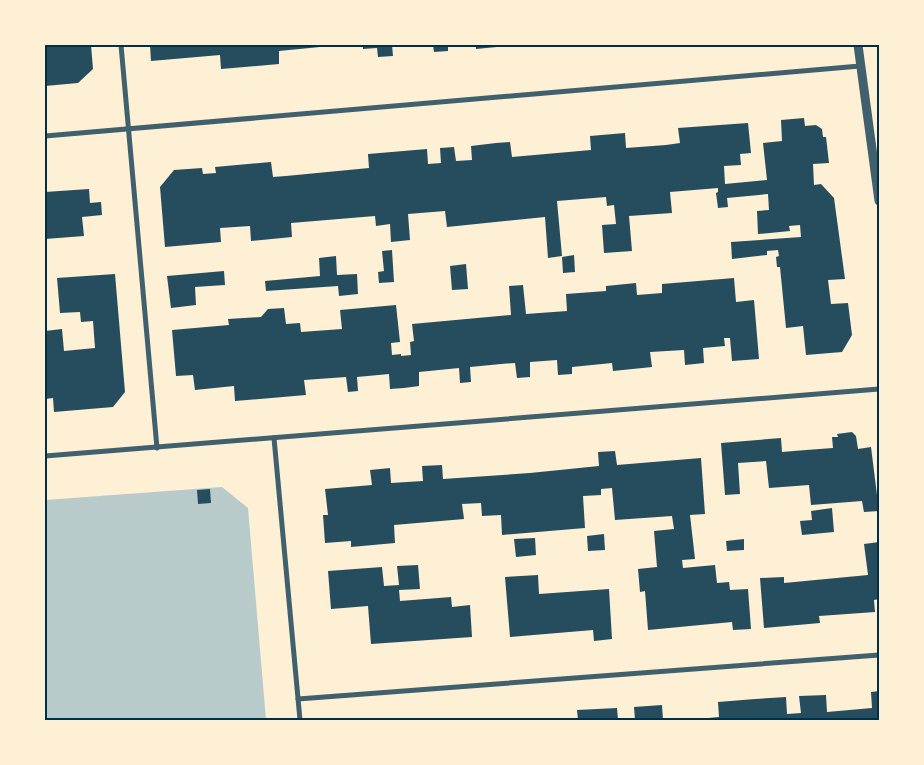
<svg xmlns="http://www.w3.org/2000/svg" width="924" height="765" font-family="'Sofia Sans Condensed',sans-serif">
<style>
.green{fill:#b9caca}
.building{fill:#264d5e}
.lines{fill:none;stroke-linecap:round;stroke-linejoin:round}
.minor{stroke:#3f606c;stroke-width:5}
.tertiary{stroke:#3f606c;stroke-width:9}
.neatline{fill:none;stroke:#003049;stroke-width:2}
</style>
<rect width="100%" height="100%" fill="#fdf0d5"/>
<polygon class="green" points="222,487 248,508 266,720 45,720 45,500"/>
<g class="building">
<polygon points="45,45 91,45 93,69 78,83 45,86"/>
<polygon points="150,45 330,45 330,46 279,51 279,64 221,69 220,55 151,61"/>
<polygon points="363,45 392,45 393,56 378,57 377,48 363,49"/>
<polygon points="433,45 448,45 448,51 434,52"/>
<polygon points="476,45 507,45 507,46 476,49"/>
<polygon points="804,118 805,126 816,125 822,129 823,137 826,137 829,163 813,164 814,185 821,184 834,198 845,279 828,280 831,304 848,303 852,335 842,352 806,355 803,326 786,328 780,267 777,267 776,257 779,256 778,250 767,251 767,255 732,259 731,242 801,237 800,225 789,226 790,231 758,234 757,211 769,210 768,194 727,198 728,207 718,208 716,193 718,192 718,188 670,192 672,213 629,216 632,251 604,253 602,225 616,224 614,205 607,206 606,197 557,201 562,256 548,258 545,217 447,227 445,211 408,214 410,240 391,242 390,224 376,226 375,216 291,223 292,237 251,241 250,226 220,228 221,242 165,247 160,187 174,170 202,168 203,174 216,173 215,167 271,162 273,177 286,176 369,168 368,154 427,149 428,164 441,163 440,148 454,147 456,161 472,160 471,146 496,143 510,142 512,157 591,150 590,136 625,133 626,148 666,145 680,143 678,128 748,123 751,153 740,154 741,165 724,166 725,184 767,180 763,143 782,141 781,120"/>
<polygon points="89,189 90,203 101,202 102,215 82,217 84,236 45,239 45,192"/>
<polygon points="392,250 394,282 379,283 378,272 384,271 382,251"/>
<polygon points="574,255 575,272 563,273 562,257"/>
<polygon points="336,256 337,275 357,274 358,294 339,296 338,286 266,291 265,281 320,276 319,258"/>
<polygon points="466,264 468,289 452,290 450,266"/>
<polygon points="224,271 225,285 195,287 196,305 171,308 167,276"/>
<polygon points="115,274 125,392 113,407 54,412 53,398 45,399 45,331 62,329 64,351 95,348 93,321 81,322 80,312 60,313 57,278"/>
<polygon points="734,278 736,302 754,300 759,359 732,361 730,338 724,338 725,346 703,348 704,363 685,365 684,350 650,352 652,367 613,371 612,363 572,367 572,374 558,375 557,360 530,362 530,377 517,378 515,363 501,364 470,367 471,382 460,383 459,368 419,372 419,386 404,388 390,389 389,374 357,377 358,391 348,392 346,377 304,380 306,395 235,401 234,386 195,390 193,375 176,376 172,330 229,325 228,319 261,317 268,309 284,308 286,324 300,323 301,332 342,329 340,310 396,305 400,342 391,343 392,355 401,354 401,356 411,355 410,342 414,341 412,324 511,315 509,286 523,285 526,314 567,311 566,294 606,291 606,286 636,283 637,295 662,293 662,284"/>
<polygon points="852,432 856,436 858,449 871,447 879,511 864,512 862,501 811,505 809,485 769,488 766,461 738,463 740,494 725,495 721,443 781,438 782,452 806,450 833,448 832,437 838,437 837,434"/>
<polygon points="615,451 617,465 701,458 705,514 690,515 695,559 682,560 683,568 715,565 717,583 729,582 730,590 748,589 751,629 733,630 732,622 648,630 645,591 640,592 638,569 657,567 654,531 674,529 672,516 615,520 612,488 601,489 601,495 583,496 585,528 502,535 501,515 482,516 481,503 462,504 464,519 394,525 395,543 351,547 351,541 325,543 323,515 328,515 325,489 372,485 370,470 390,468 391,483 423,481 422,466 442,465 443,479 530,473 599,466 598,452"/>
<polygon points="210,489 211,503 198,504 197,490"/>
<polygon points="832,508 834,532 802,535 800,521 812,520 811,511"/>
<polygon points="604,534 605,550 588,551 587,536"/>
<polygon points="535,538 536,555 516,557 514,539"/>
<polygon points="744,539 744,550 727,551 726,541"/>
<polygon points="879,542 879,599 874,600 875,612 819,616 820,623 764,628 760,578 784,577 784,583 868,575 864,544"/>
<polygon points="418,565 420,589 399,590 400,601 451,597 452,607 470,605 472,637 371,644 368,606 331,609 328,571 382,567 384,586 399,585 397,566"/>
<polygon points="538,575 539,594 609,589 612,639 594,641 593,630 510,637 505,577"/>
<polygon points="879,691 879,720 698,720 698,719 719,717 718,702 755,699 786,697 787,714 801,713 799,696 826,695 827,712 872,708 871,692"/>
<polygon points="662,705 663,720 635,720 634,707"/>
<polygon points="617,708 618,720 578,720 577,710"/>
</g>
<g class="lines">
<g class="minor">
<polyline points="121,45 157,448"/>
<polyline points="45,136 860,66"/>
<polyline points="274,438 300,720"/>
<polyline points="45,456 879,389"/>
<polyline points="298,699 879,655"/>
</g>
<polyline class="tertiary" points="858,45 879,201"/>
</g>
<rect width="924" height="765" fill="none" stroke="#fdf0d5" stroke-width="92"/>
<rect x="46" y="46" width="832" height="673" class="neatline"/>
</svg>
